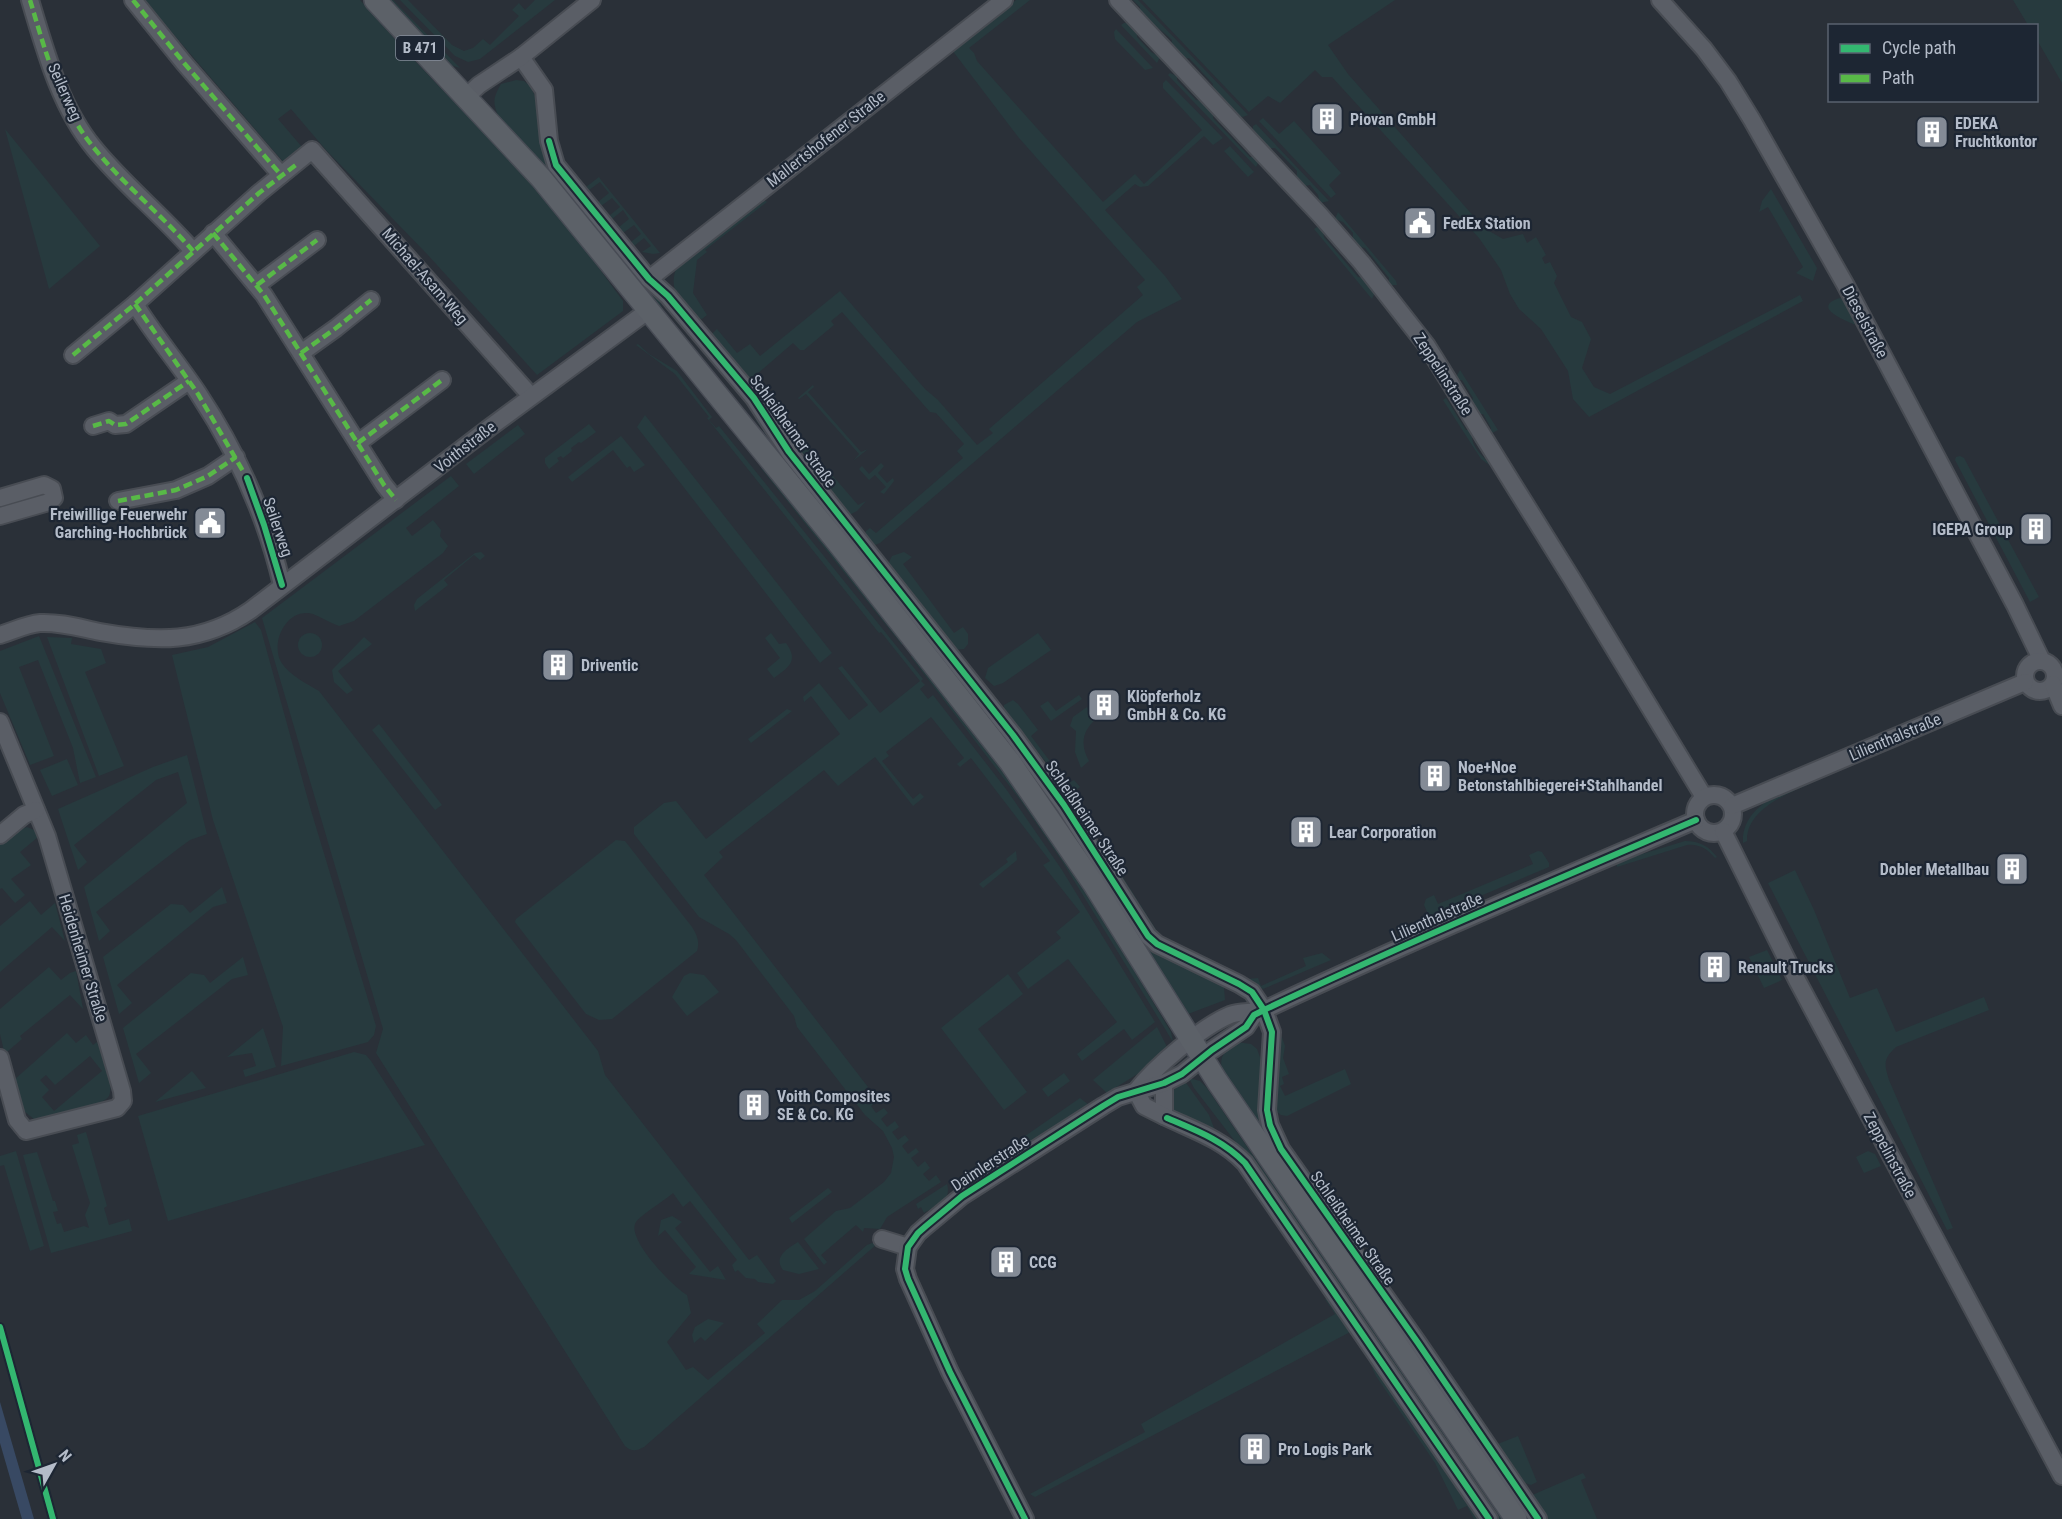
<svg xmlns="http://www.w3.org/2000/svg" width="2062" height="1519" font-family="'Roboto Condensed',sans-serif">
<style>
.green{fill:#273a3e;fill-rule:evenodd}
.water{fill:#384963}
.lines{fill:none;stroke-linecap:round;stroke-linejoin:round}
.minor-casing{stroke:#484c53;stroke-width:20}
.major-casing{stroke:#484c55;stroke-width:24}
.minor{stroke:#5a5e66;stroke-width:16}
.major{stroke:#5c6168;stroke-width:21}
.quiet{stroke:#58b947;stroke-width:4.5;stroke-dasharray:9 4.5;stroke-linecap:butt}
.cycleway-casing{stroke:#1d2633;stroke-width:10}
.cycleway{stroke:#33b770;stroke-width:6}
.labels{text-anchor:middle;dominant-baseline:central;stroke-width:4.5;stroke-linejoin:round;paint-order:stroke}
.shield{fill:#1d2633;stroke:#878f9c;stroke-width:1.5}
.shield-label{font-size:15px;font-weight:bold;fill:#b4bcc9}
.street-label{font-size:16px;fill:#b4bcc9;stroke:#1d2633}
.poi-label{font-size:16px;font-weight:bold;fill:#b4bcc9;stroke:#1d2633;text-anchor:start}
</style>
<rect width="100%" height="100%" fill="#2a3038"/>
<g class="green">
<path d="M144,0H360C418,67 482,129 542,195C572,228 596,265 623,301V311L537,375L427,254L326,150L291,109L278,119L302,147L285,164Z"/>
<polygon points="385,0 393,0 460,68 450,65"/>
<polygon points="400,0 408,0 452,45 464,51 473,48 483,39 490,45 519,16 512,10 519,3 525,10 535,0 555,0 480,59 468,62 455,56"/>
<polygon points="1016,0 1030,0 969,48 974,53 977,61 1103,202 1135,174 1144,184 1202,130 1163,88 1163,83 1166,80 1223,138 1213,145 1204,136 1148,186 1140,187 1135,184 1105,210 1165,276 1182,299 1137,322 880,543 872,546 864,537 866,531 870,528 876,533 963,458 957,451 964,444 936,413 930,412 842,312 831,321 834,325 804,350 800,350 793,343 757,374 763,382 752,384 712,338 713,333 717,329 737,353 750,344 760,356 840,291 925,389 938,400 977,445 993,433 989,429 1143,295 1137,287 1145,280 1019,138 952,50"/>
<path d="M1133,0H1138L1248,115L1243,117L1238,116L1212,88L1213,84L1189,58L1183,59L1171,46L1172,40C1161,29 1151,24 1140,13V7Z"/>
<polygon points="1142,0 1395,0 1328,45 1348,74 1484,228 1503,239 1523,234 1527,243 1536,237 1546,255 1542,258 1545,264 1550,262 1557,276 1554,283 1571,317 1582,322 1591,339 1582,368 1594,387 1610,394 1800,295 1803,301 1589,417 1573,399 1568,371 1541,329 1519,309 1510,294 1501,270 1479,238 1332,77 1322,77 1315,70 1280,103 1268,96 1249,112"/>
<polygon points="2013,0 2062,0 2062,83 2037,40 2036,26 2028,25"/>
<polygon points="1124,23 1129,23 1137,32 1137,37 1151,52 1160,57 1157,63 1121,25"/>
<polygon points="1116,29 1153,68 1145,70 1115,39 1114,32"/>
<polygon points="1170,73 1177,76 1177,80 1196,100 1203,101 1214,113 1213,118 1250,157 1255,157 1259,161 1256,167 1168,75"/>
<path d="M516,80L524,81L530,86L536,98L547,162L657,296L669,323L498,115C492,102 494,96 501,84Z"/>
<polygon points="1263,118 1279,134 1294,121 1341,173 1329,185 1336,194 1331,198 1259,121"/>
<polygon points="1256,124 1329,201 1320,203 1318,195 1310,185 1304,186 1297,177 1297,171 1275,148 1268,148 1253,131 1253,126"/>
<polygon points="5,129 100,246 49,289"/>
<polygon points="1230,146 1254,172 1248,177 1224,151"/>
<polygon points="599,177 601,180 660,253 653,254 642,252 651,246 644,238 634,246 631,242 641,234 634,225 623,233 619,227 629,219 623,210 612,219 609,216 620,207 612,198 601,206 598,202 609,193 600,182 589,190 586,187"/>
<polygon points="1771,189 1817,268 1813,281 1796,273 1803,267 1768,207 1759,212 1762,201"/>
<path d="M762,198L767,202L705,250L707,252L697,260L693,293L707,315L702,319L697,318C681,301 667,291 677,266Z"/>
<polygon points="1338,212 1396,281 1397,285 1388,285 1389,278 1365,248 1359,247 1353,241 1353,233 1343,222 1335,219"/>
<polygon points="1317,227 1323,231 1324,237 1358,277 1365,278 1375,292 1372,299 1314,229"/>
<path d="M1840,298L1848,300L1858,324L1856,325C1846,321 1810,307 1840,298Z"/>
<polygon points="638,344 649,354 677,371 712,417 709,420 716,428 719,426 923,679 921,681 925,685 920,689 928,699 933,695 1006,789 1062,870 1155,1022 1132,1040 1124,1029 1082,1061 1077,1054 1117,1022 1068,959 1028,989 1017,973 1061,938 1056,932 1080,912 1043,865 1050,861 971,758 960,767 957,764 964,758 931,717 886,752 889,756 882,761 913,799 920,793 924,797 913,806 875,757 838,786 824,770 719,852 723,857 704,875 868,1087 861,1093 866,1099 873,1094 878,1100 871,1106 876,1113 884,1108 888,1113 881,1119 887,1127 895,1121 899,1127 892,1132 898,1140 905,1135 909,1140 902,1146 908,1154 916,1148 919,1152 911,1158 918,1167 925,1161 930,1168 923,1174 929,1181 936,1175 941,1182 887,1217 880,1229 864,1228 863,1232 856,1225 821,1255 827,1262 824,1265 804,1239 836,1211 850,1208 884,1182 891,1173 894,1157 892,1148 883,1131 865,1115 797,1027 794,1016 736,940 729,934 699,917 634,834 634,827 664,803 676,801 706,839 840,734 811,696 804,702 803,697 819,683 849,720 868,705 838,668 842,666 880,713 920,681 881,632 879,633 707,418 709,417 675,374 636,345"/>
<polygon points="1460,370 1498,430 1490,434 1491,428 1483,414 1478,414 1471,403 1473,398 1462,380 1458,380 1456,377"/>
<polygon points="813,385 814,387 808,392 861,452 868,449 853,461 859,454 806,394 799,399 798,398"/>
<polygon points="770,395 775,396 769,402 858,505 866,501 857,511 849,515 775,423 765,401"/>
<path d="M1446,398L1466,430H1469L1472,435C1471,449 1487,459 1495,469L1481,459L1443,400Z"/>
<polygon points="645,415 832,653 820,663 637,427"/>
<polygon points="759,418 1042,781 1143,938 1219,981 1224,988 1225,1000 1188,1014 1180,1005 1144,943 1086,857 789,470 756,420"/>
<polygon points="589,424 596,432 581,443 579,442 571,448 572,451 563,458 561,456 557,458 559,461 549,469 545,463 545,458"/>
<polygon points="518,425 525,434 474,474 466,464"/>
<polygon points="621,436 645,465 634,472 630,466 627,468 613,450 572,482 568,477"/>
<polygon points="1960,456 1964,458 2039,597 2030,602 1955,460 1956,457"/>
<polygon points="881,463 884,466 878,473 887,483 893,478 894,481 884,494 880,492 886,487 875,475 869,480 859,469 862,466 869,474"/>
<polygon points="760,467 778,480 903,642 902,645"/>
<path d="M451,476L459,486L406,528L412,536L433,520L441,530L440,536L448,546L443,553L354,621L339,626C330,623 321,617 313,614C287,607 270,642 281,662C289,675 307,684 319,691L598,1051L605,1075L749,1260L757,1255L776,1281L773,1284L758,1282L755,1279L746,1278L738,1270L735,1272L732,1265L737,1260L690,1201L683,1207L673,1193C665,1200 641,1215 636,1222C625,1238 673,1287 687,1295L691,1313L667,1342L686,1370L693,1367L708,1380L765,1333L757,1324L782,1300H799L815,1291L867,1245L872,1243L877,1244L644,1447C636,1451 632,1452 625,1446L376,1053L383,1029L262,618Z"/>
<polygon points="481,552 485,556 480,560 474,555 444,580 448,585 415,611 414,605 417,599 475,553"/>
<polygon points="904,552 912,557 903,564 954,633 963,627 968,634 968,644 964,649 953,650 888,564 892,556"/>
<polygon points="255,622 261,630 310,807 376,1026 374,1035 368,1042 281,1066 283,1027 213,820 172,655 208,647"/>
<path d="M771,633L779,644L786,643C799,661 789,667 774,678L767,669L780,658L765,638Z"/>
<polygon points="1038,633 1051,650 1003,683 994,686 985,678 988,668"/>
<circle cx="310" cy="645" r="12"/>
<polygon points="39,636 96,777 80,783 73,748 38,660 19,667 54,756 30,765 0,693 0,651"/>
<polygon points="47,637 72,638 71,644 101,649 106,663 85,672 124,766 99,776"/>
<polygon points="364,637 372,644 338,671 353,690 347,694 334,682 332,670"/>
<polygon points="912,654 916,655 1037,813 1079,879 1171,1032 1173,1042 1062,861 1021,801 911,657"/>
<polygon points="1079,695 1082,699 1051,721 1040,706 1048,701 1056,711"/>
<polygon points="1013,700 1018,704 1038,730 1031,736 1067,784 1074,780 1080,787 1071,794 1004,709 1004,705"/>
<path d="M1087,707L1096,719C1082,731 1080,745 1089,761L1081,768L1075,752L1076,731L1070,726L1073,717Z"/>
<polygon points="787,709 792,711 751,743 748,739"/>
<polygon points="379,724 442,805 435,810 372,730"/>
<polygon points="187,755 207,834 190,840 179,848 96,912 110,931 99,941 84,887 187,803 178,772 156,780 74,845 87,862 78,870 58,809 153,767"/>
<polygon points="67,759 78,785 52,796 40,770"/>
<path d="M1809,779L1810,784C1786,794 1746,810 1747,841L1743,843C1741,807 1782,792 1809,779Z"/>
<polygon points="27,827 34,830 38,837 20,852 31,865 11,879 25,895 15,903 2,888 0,889 0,844 14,832"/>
<polygon points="1095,839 1100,841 1157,931 1167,941 1247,979 1258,978 1261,986 1306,966 1303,958 1322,953 1331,960 1263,989 1163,940 1155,934"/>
<path d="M616,840L625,841L692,927C697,935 700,942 697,951L612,1019L599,1020L586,1014L515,922L516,919Z"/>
<path d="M1685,841C1700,841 1708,846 1717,857L1715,858C1707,849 1700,844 1687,845L1617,867L1616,862Z"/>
<polygon points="1016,851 1017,860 983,888 979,884 1008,862 1006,859"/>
<polygon points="1538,851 1542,852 1549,863 1549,867 1433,916 1429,916 1424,905 1426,899 1434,895 1438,904 1533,864 1529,855"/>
<path d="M1795,870L1814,910L1850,998L1877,988L1896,1032L1984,997L1989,1010L1896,1047C1883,1059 1884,1064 1889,1080L1953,1228L1947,1230L1768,883Z"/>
<polygon points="222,887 227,903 213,907 117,985 132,1003 119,1014 103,957 171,904 183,905 190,913"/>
<polygon points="30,901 41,915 55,903 65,941 52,927 0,972 0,926"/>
<polygon points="1767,950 1782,980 1764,988 1749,957"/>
<polygon points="243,957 248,975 232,979 136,1054 151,1073 139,1083 123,1028 191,973 204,975 210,983"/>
<polygon points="49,967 61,980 70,973 76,971 83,1009 70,995 20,1036 22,1039 8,1051 4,1051 0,1034 0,1009"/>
<polygon points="690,973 704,975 719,992 687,1016 672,997 684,976"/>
<polygon points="1008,974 1023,994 978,1029 1027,1092 1004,1110 941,1028"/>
<polygon points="1157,1027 1169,1051 1155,1063 1107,1093 1093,1080"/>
<polygon points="263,1028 276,1067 245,1077 243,1070 256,1066 252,1053 227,1057"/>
<polygon points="1279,1029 1285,1046 1283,1058 1289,1074 1282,1077 1284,1084 1280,1086 1285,1096 1345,1069 1351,1084 1287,1116 1281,1115 1276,1111 1275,1102"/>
<path d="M67,1033L76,1043L86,1035L93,1045L97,1042C101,1054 115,1084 109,1096C103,1107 47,1119 35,1120L24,1111L14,1080ZM90,1056L102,1071L54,1111L42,1097L49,1090L40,1080L46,1075L55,1085Z"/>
<path d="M1236,1042L1251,1044L1257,1049L1262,1063L1265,1133L1223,1073C1218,1057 1224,1051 1236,1042Z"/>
<polygon points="354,1052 366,1055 371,1061 425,1145 168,1221 138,1116"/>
<polygon points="192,1071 206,1088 155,1102"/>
<polygon points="1064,1073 1070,1081 1048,1097 1042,1089"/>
<path d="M1189,1078L1200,1081L1207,1088C1305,1233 1409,1374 1507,1519H1498L1264,1179L1194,1088Z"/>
<path d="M1184,1080L1209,1115L1214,1128L1213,1131C1190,1120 1148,1109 1184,1080Z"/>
<polygon points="1080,1098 1089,1105 972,1179 963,1179"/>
<polygon points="86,1132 107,1206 104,1208 109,1225 129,1219 132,1231 51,1253 23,1155 37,1152 53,1201 55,1201 58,1211 53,1212 57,1224 61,1223 64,1232 84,1226 89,1228 85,1215 90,1203 72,1145 79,1143 77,1135"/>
<polygon points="16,1151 44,1246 30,1251 4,1165 0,1166 0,1156"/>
<polygon points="1868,1151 1875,1154 1881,1166 1864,1173 1856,1157"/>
<path d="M947,1184C952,1201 937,1205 924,1213L921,1207L918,1209L916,1204Z"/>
<polygon points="828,1188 832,1192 792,1223 789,1218"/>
<polygon points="672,1216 682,1222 675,1228 710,1272 718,1266 726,1280 689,1274 696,1267 665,1230 658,1236 661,1220"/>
<path d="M798,1242L819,1269L799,1274L783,1270C773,1257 787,1249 798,1242Z"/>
<polygon points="1332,1298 1354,1330 1035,1497 1030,1494 1145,1432 1141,1424 1335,1314 1325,1299"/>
<polygon points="708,1319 724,1323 705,1341 701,1337 694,1343 692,1335 695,1327"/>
<polygon points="1363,1349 1482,1519 1474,1519 1467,1506 1458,1510 1435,1463 1376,1376"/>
<polygon points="1518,1436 1537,1482 1531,1485 1519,1481 1495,1445"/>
<polygon points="1583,1473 1586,1478 1581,1480 1597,1519 1545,1519 1530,1496"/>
</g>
<polygon class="water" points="0,1402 34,1519 22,1519 0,1443"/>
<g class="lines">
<g class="minor-casing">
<g id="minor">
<path d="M30,0C45,50 60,107 94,148C124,185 162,215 193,251"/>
<polyline points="133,0 184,63 281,175"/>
<polyline points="1118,0 1320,215 1362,263 1427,346 1572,579 1704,797"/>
<polyline points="1660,0 1704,49 1728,81 1752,120 1845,284 2015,605 2042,661"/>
<polyline points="521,57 544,90 549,141 556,165 649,279 668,296 754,398 789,452 1013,735 1064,805 1148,936 1157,944 1239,984 1252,992 1264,1010 1272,1032 1267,1110 1270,1125 1281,1149 1418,1343 1538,1519"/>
<polyline points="466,97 479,85 521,57 592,0"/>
<polyline points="213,233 264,295 384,485 396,500"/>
<polyline points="649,279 1004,0"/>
<polyline points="257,285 317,240"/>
<path d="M135,304C154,335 178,363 198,393C237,452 266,516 282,585"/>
<polyline points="301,353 336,328 371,300"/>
<polyline points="73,355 135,304 259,193 312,150 531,396"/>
<polyline points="93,426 109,421 115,425 126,424 189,381"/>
<polyline points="358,443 442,380"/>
<polyline points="0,498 44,485 52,489 54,498 49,502 0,516"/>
<polyline points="118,501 176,490 208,476 236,457"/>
<path d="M0,635C13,631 27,624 40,623C61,622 80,628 100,632C156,642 202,644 251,610L489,428L649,310"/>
<circle cx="2040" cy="676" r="15"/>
<polyline points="2053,684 2062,706"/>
<polyline points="0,722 47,836 122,1091 123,1101 117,1108 26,1131 17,1120 0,1058"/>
<circle cx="1714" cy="814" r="19"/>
<polyline points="1732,806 2025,682"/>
<polyline points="1723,831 1797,980 2062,1476"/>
<polyline points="0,835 24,815 36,810"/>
<path d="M1164,1083V1116C1193,1130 1222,1139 1245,1163L1489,1519"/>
<path d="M1136,1091C1155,1067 1201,1027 1230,1015C1241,1011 1252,1013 1262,1010"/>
<polyline points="1136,1091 1144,1106 1164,1116"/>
<polyline points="882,1239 908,1247"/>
<path d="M1025,1519L950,1372L908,1279L905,1269L908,1247L918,1233L926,1226L962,1196L1103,1106L1118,1097L1164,1083L1182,1074L1212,1050L1246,1027L1254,1015L1264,1010C1406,943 1551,882 1696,820"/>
</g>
</g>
<g class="major-casing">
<polyline id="major" points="375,0 541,178 838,543 1010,762 1093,883 1217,1081 1516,1519"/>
</g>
<use href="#minor" class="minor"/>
<use href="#major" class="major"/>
<g class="quiet">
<path d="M30,0C45,50 60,107 94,148C124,185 162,215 193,251"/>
<polyline points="133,0 184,63 281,175"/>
<polyline points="213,233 264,295 384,485 396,500"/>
<polyline points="257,285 317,240"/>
<polyline points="135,304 198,394 247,478"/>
<polyline points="301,353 336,328 371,300"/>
<polyline points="73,355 135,304 259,193 297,164"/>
<polyline points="93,426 109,421 115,425 126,424 189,381"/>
<polyline points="358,443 442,380"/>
<polyline points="118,501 176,490 208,476 236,457"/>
</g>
<g class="cycleway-casing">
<g id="cycleway">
<polyline points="549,141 556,165 649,279 668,296 754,398 789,452 1013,735 1064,805 1148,936 1157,944 1239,984 1252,992 1264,1010 1272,1032 1267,1110 1270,1125 1281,1149 1418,1343 1538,1519"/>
<polyline points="247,478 264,525 282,585"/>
<path d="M1167,1118C1195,1130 1223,1140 1245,1163L1489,1519"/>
<polyline points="0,1327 53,1519"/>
<path d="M1025,1519L950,1372L908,1279L905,1269L908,1247L918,1233L926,1226L962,1196L1103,1106L1118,1097L1164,1083L1182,1074L1212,1050L1246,1027L1254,1015L1264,1010C1406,943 1551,882 1696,820"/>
</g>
</g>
<use href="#cycleway" class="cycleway"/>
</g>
<defs>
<g id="building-square" transform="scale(1.725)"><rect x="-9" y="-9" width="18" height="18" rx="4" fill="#848b96" stroke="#1d2633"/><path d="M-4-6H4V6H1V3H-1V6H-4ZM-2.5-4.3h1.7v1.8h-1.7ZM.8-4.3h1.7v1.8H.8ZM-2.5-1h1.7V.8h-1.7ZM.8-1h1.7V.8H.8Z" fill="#fff"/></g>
<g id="civic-square" transform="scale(1.725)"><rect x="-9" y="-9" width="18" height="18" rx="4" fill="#848b96" stroke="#1d2633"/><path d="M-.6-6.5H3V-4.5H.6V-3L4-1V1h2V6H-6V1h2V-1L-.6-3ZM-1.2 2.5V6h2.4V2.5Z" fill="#fff"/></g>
</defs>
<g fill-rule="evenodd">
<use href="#building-square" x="1327" y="119"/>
<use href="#building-square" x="1932" y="132"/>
<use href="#civic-square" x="1420" y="223"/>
<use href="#civic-square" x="210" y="523"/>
<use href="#building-square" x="2036" y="529"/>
<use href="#building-square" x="558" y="665"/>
<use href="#building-square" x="1104" y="705"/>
<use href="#building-square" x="1435" y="776"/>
<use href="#building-square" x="1306" y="832"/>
<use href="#building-square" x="2012" y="869"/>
<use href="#building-square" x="1715" y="967"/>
<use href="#building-square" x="754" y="1105"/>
<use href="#building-square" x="1006" y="1262"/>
<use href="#building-square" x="1255" y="1449"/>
</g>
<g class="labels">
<rect class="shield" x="396" y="36" width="48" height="24" rx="4.5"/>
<g class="shield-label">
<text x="420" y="48">B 471</text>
</g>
<g class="street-label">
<text transform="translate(65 92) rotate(66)">Seilerweg</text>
<text transform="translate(826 139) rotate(-38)">Mallertshofener Straße</text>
<text transform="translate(425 276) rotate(49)">Michael-Asam-Weg</text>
<text transform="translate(1865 322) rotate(62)">Dieselstraße</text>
<text transform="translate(1443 374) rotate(57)">Zeppelinstraße</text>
<text transform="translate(793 431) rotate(54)">Schleißheimer Straße</text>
<text transform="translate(465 447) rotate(-38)">Voithstraße</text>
<text transform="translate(278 527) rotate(71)">Seilerweg</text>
<text transform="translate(1895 737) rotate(-23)">Lilienthalstraße</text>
<text transform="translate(1087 818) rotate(56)">Schleißheimer Straße</text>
<text transform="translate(1437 917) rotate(-24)">Lilienthalstraße</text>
<text transform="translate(83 958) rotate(73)">Heidenheimer Straße</text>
<text transform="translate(1890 1155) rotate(62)">Zeppelinstraße</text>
<text transform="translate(990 1163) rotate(-33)">Daimlerstraße</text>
<text transform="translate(1353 1228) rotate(55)">Schleißheimer Straße</text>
</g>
<g class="poi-label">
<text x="1350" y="119">Piovan GmbH</text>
<text x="1955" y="123">EDEKA<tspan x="1955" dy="18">Fruchtkontor</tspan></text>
<text x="1443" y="223">FedEx Station</text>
<text x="187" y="514" text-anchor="end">Freiwillige Feuerwehr<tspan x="187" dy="18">Garching-Hochbrück</tspan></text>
<text x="2013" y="529" text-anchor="end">IGEPA Group</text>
<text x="581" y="665">Driventic</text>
<text x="1127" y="696">Klöpferholz<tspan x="1127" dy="18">GmbH &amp; Co. KG</tspan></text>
<text x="1458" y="767">Noe+Noe<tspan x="1458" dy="18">Betonstahlbiegerei+Stahlhandel</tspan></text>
<text x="1329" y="832">Lear Corporation</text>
<text x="1989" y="869" text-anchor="end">Dobler Metallbau</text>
<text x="1738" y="967">Renault Trucks</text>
<text x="777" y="1096">Voith Composites<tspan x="777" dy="18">SE &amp; Co. KG</tspan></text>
<text x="1029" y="1262">CCG</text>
<text x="1278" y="1449">Pro Logis Park</text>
</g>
</g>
<rect x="1828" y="24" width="210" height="78" fill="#1d2633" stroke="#59626f" stroke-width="1.5"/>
<rect x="1840" y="44" width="30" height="9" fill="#33b770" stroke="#59626f" stroke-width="1.5"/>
<text x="1882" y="54" font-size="18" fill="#b4bcc9">Cycle path</text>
<rect x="1840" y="74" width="30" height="9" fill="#58b947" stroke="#59626f" stroke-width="1.5"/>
<text x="1882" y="84" font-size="18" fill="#b4bcc9">Path</text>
<g transform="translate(54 1465) rotate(50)" stroke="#1d2633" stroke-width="4.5" paint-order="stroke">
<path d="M0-4.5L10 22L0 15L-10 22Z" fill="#b4bcc9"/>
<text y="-9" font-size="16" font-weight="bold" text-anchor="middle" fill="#b4bcc9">N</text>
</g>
</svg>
